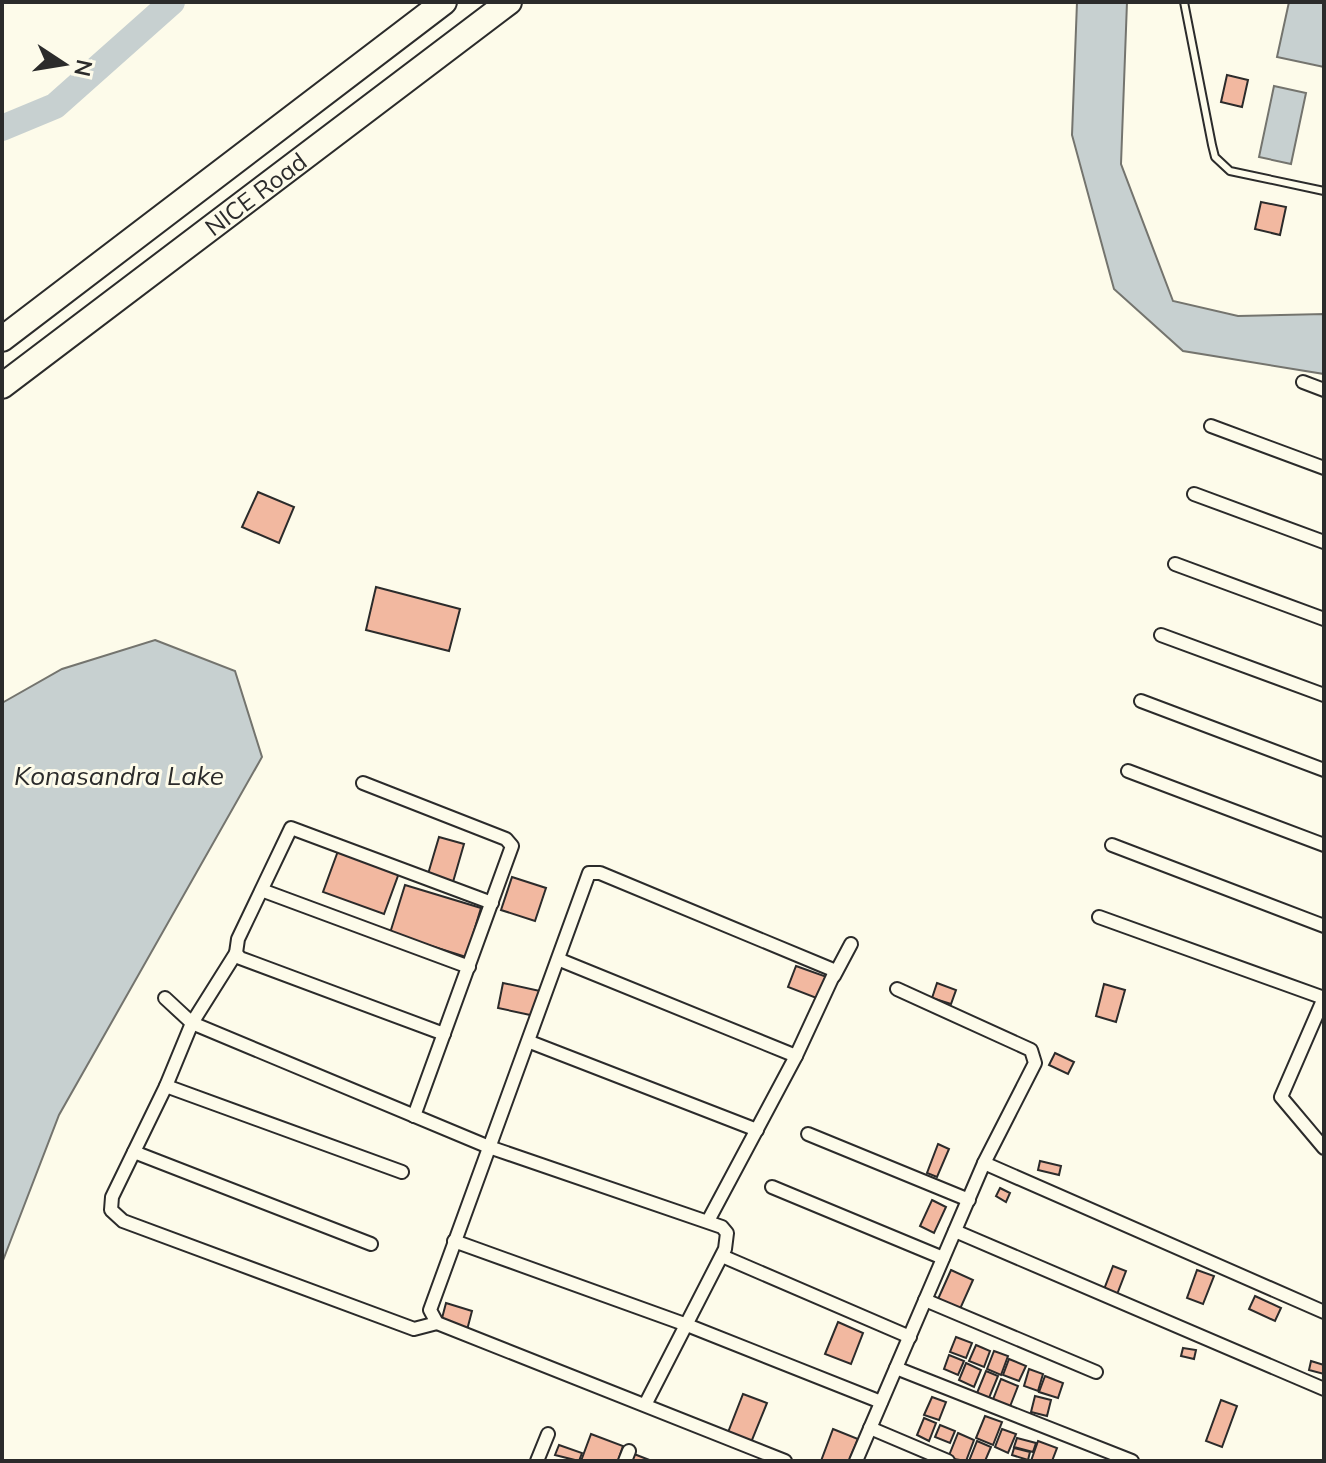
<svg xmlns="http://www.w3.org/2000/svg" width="1326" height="1463" font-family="Mulish,sans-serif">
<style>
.water{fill:#c7d0d0;stroke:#74746e;stroke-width:2}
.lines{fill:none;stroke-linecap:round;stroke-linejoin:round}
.river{stroke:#c7d0d0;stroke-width:26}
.building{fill:#f2b8a0;stroke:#2b2b2b;stroke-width:2}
.lane-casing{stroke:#2b2b2b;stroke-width:10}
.street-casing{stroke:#2b2b2b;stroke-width:16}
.highway-casing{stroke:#2b2b2b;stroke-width:28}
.lane{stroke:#fdfbea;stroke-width:6}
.street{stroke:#fdfbea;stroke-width:12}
.highway{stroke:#fdfbea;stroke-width:24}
.labels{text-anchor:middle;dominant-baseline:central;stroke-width:6;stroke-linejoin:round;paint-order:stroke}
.street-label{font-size:24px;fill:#2b2b2b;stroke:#fdfbea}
.water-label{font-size:26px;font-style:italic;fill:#2b2b2b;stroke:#fdfbea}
</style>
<rect width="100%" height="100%" fill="#fdfbea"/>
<g class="water">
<polygon points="1077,2 1127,2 1121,164 1173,301 1238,316 1324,314 1324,374 1183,351 1114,289 1072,135"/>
<polygon points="1289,2 1324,2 1324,67 1277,57"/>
<polygon points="1274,86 1306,93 1291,164 1259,157"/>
<polygon points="155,640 235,671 262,757 59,1115 2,1263 2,703 62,669"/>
</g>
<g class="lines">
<polyline class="river" points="2,128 55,106 172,2"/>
</g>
<g class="building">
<polygon points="1227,75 1248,80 1242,107 1221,102"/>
<polygon points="1261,202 1286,207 1280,235 1255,229"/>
<polygon points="258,492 294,507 279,543 242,527"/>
<polygon points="376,587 460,609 449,651 366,630"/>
<polygon points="439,837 464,844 453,882 428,874"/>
<polygon points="338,851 399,873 384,914 323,892"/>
<polygon points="512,877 546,888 535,921 501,910"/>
<polygon points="405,885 481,908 466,957 390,933"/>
<polygon points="796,966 827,977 819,999 788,987"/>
<polygon points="503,983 540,991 535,1016 498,1008"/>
<polygon points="937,983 956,990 951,1004 932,998"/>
<polygon points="1104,984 1125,990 1116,1022 1096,1016"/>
<polygon points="1055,1053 1074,1062 1068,1074 1049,1065"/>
<polygon points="938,1144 949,1149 937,1177 927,1173"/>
<polygon points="1040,1161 1061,1166 1059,1175 1038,1170"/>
<polygon points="1000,1188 1010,1193 1006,1202 996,1196"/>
<polygon points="932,1200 946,1207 934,1233 920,1226"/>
<polygon points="1113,1266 1126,1271 1116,1297 1103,1292"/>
<polygon points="951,1270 973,1280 960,1309 938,1299"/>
<polygon points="1197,1270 1214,1276 1203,1304 1187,1298"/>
<polygon points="1255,1296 1281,1308 1275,1321 1249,1309"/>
<polygon points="446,1303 472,1311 467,1330 441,1322"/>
<polygon points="838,1322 863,1333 851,1364 825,1354"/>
<polygon points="956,1337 972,1343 966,1358 950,1352"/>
<polygon points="976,1345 990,1351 984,1367 969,1361"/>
<polygon points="1183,1348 1196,1350 1194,1359 1181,1356"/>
<polygon points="994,1351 1008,1356 1001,1375 987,1369"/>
<polygon points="949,1355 964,1361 958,1375 944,1369"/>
<polygon points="1009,1359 1026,1366 1019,1381 1003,1375"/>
<polygon points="1311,1361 1324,1365 1324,1374 1309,1370"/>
<polygon points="966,1363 981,1370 974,1387 959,1380"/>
<polygon points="1029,1369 1043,1374 1038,1391 1024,1386"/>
<polygon points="986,1371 998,1376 989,1398 977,1393"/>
<polygon points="1045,1376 1063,1383 1058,1398 1039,1392"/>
<polygon points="1001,1379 1018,1386 1009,1409 992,1402"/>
<polygon points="743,1394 767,1403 750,1445 727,1435"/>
<polygon points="1035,1396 1051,1400 1047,1416 1031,1412"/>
<polygon points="932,1397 946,1402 939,1420 924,1415"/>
<polygon points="1221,1400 1237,1406 1222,1447 1206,1441"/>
<polygon points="985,1416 1002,1422 993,1445 976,1438"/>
<polygon points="924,1418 936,1423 929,1441 917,1435"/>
<polygon points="940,1425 955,1431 950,1443 935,1437"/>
<polygon points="833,1429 858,1439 849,1461 821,1461"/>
<polygon points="1002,1429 1016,1434 1008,1453 995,1447"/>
<polygon points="958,1433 974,1440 966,1461 948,1458"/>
<polygon points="591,1434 623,1446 618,1461 581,1461"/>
<polygon points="1017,1438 1036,1443 1033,1452 1014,1447"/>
<polygon points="977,1441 991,1447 985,1461 969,1461"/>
<polygon points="1038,1441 1057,1448 1052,1461 1031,1461"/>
<polygon points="559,1445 582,1453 579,1461 555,1455"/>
<polygon points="1014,1448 1030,1452 1028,1460 1012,1455"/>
<polygon points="634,1454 652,1461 631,1461"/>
</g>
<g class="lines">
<g class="lane-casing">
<polyline id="lane" points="1184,2 1212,145 1215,157 1230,171 1324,191"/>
</g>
<g class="street-casing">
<g id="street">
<polyline points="1303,382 1324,390"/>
<polyline points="1211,426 1324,468"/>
<polyline points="1194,494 1324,542"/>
<polyline points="1175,564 1324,619"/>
<polyline points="1161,635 1324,695"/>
<polyline points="1141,701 1324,770"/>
<polyline points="1128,771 1324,845"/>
<polyline points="363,783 506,839 512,846 414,1116"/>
<polyline points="1112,845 1324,926"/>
<polyline points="264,891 469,967"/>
<polyline points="1099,917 1324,998"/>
<polyline points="236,953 192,1023 166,1086 112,1197 111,1210 123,1221 414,1329 437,1323"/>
<polyline points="560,960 796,1056"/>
<polyline points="834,976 851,944"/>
<polyline points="165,998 192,1023 489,1147 722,1227 727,1233 725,1249 646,1403"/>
<polyline points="1324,998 1281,1097 1324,1148"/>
<polyline points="444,1034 240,958 236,953 238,939 291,828 492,903"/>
<polyline points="530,1042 757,1130"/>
<polyline points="166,1086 402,1172"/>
<polyline points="808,1134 969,1200"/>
<polyline points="134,1152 371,1244"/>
<polyline points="984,1163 1324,1312"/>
<polyline points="772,1187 943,1258"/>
<polyline points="708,1221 796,1056 834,974 831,969 600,873 589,873 430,1310 437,1323 785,1461"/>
<polyline points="955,1231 1324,1389"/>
<polyline points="454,1241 687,1325 881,1402"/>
<polyline points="722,1256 910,1337"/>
<polyline points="925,1300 1096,1372"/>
<polyline points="896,1368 1132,1461"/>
<polyline points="870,1428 948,1461"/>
<polyline points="537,1461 548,1434"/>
<polyline points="625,1461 629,1451"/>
<polyline points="856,1461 984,1163 1035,1063 1031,1050 897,989"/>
</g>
</g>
<g class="highway-casing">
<g id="highway">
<polyline points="2,339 444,2"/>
<path id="s1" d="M2,386L509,2"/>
</g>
</g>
<use href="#lane" class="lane"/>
<use href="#street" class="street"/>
<use href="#highway" class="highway"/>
</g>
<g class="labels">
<g class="street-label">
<text stroke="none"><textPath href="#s1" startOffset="318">NICE Road</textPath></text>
</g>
<g class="water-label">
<text x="119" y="775">Konasandra Lake</text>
</g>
</g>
<rect width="1326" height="1463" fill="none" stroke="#2b2b2b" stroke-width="8"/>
<g transform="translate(64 64) rotate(102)" stroke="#fdfbea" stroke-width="6" paint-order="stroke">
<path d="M0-6L14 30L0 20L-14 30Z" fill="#2b2b2b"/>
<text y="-12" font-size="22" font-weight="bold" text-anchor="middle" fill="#2b2b2b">N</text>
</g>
</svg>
